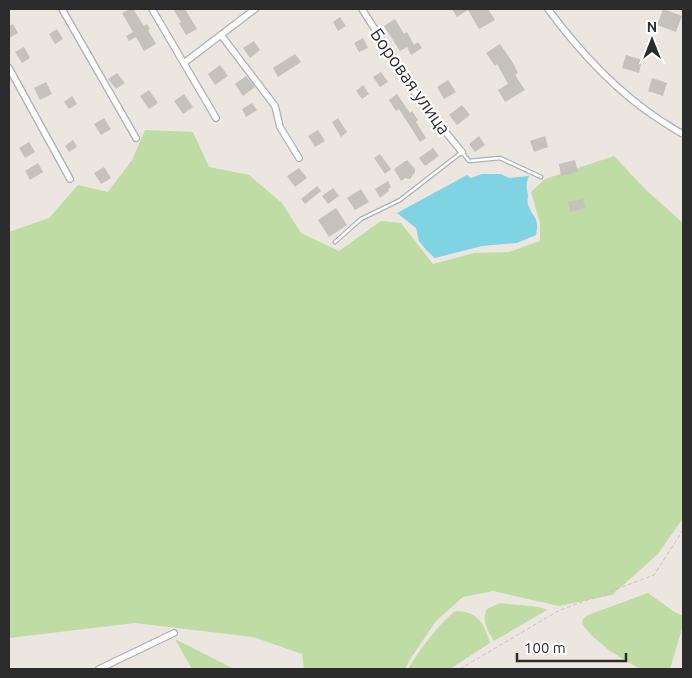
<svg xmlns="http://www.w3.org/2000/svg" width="692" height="678" font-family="Ubuntu,sans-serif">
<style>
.green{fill:#bedca4}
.water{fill:#80d3e2}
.building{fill:#c5c1bc}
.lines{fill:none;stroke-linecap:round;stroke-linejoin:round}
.lane-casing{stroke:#adb0b7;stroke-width:5}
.street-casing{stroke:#adb0b7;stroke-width:8}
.path{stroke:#c4c4c4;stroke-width:1;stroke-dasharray:4 2.5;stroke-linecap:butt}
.lane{stroke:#fff;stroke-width:2.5}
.street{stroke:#fff;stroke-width:5.5}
.labels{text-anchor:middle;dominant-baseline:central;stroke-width:4.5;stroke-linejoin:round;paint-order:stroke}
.street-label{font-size:18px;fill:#2c2c2c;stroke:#fff}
</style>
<rect width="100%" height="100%" fill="#ece6e1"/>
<g class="green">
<polygon points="145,130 193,132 209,167 249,175 282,203 301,233 339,251 381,221 401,223 433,264 474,253 509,252 540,241 540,223 531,192 545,179 614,156 646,190 683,223 683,518 658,554 612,595 559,606 493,591 463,597 436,621 411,658 405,669 304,669 302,654 253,637 135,623 9,638 9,232 49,218 78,185 108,192 132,160"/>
<polygon points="648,593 673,611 683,616 683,625 670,669 640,669 610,651 592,636 582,624 583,619 588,615"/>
<path d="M500,603C511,605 540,605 547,610L494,641C488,631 481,620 487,609Z"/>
<path d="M455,611C478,611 484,624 490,643L450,669H408C421,648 436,627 455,611Z"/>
<polygon points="175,639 234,669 192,669"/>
</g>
<path class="water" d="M482,174H501L509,178L529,176C525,186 527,186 528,196C528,197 527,202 528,204C532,218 540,216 536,235L517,243L482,246L435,258L427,251L419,241L416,228L397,213L467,175L471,178Z"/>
<g class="building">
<polygon points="130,9 133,9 144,26 147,24 150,29 148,30 156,44 144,51 136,37 129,41 126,36 133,32 122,13"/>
<polygon points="173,9 185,9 197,29 186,35 179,23 181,22"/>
<polygon points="452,9 488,9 495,20 479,29 468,10 457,17"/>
<polygon points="663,9 682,16 676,32 657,25"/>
<polygon points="340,17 346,26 338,31 333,22"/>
<polygon points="395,19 404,34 407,32 414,45 418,42 422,48 411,55 407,47 400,51 384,26"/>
<polygon points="13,24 18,33 9,38 9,26"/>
<polygon points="57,29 63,39 55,44 49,34"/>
<polygon points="363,38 368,48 359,52 354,43"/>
<polygon points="254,41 260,50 250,58 243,48"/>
<polygon points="500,44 513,63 518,73 515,75 525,90 505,102 498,90 508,84 497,64 495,66 486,53"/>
<polygon points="24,47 30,58 22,63 15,52"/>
<polygon points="295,54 301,62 278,77 273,68"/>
<polygon points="626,55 642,60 639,73 622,68"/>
<polygon points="220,65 228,76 215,85 208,74"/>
<polygon points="381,72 388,82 380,87 373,77"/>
<polygon points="117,73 125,83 116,89 108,79"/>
<polygon points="246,76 255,87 243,96 235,84"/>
<polygon points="652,78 667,83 663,96 648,91"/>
<polygon points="448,80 456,92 444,99 437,87"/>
<polygon points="46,82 52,94 40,100 34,88"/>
<polygon points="363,85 369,94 362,99 356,91"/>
<polygon points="149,90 158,103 149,109 140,96"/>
<polygon points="184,94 193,107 183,114 174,101"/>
<polygon points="397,94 410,113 412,111 418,120 416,122 426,138 420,142 399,109 396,111 389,100"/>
<polygon points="72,96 77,104 69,109 64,102"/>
<polygon points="252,103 257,110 246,117 242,109"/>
<polygon points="462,105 470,115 457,125 449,115"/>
<polygon points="104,118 111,129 101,135 94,124"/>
<polygon points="338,118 347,132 341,137 332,122"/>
<polygon points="318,130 325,141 315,147 308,136"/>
<polygon points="479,136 485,145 475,152 469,144"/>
<polygon points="545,136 548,147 534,152 530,141"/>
<polygon points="73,140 77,147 69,152 65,146"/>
<polygon points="29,142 35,152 25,158 19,148"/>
<polygon points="433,148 439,156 425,166 419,158"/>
<polygon points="380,154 391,169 385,174 374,158"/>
<polygon points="407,160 415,169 415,172 410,179 405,178 401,181 394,169"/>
<polygon points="575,160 578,172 561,176 559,164"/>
<polygon points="38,163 43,172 30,180 25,171"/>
<polygon points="104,167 111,178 101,184 94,173"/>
<polygon points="299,168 307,178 295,187 287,176"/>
<polygon points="388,181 391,187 388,189 389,191 380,198 375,189"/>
<polygon points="317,186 321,191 305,204 301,199"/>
<polygon points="333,188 339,196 328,204 322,196"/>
<polygon points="361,189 369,202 355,210 347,198"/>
<polygon points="583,199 585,208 570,212 568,202"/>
<polygon points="336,208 347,225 329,237 318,220"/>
</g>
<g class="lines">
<g class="lane-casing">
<polyline id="lane" points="335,242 361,219 400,200 462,152 469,161 500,158 541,177"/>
</g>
<g class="street-casing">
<g id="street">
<polyline points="62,9 136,138"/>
<polyline points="152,9 216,118"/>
<polyline points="362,9 421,102 462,152"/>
<path d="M548,9C579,51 617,92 660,120C668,125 675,130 683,134"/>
<polyline points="221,35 275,106 280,127 299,158"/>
<polyline points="184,63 255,9"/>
<polyline points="9,68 70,179"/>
<polyline points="99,669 174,633"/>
</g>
</g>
<polyline class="path" points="460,669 558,611 654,575 683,530"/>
<use href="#lane" class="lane"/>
<use href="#street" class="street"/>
</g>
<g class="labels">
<g class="street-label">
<text transform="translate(411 81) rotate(55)">Боровая улица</text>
</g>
</g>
<rect width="692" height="678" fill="none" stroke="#2c2c2c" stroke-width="20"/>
<g transform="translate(652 40)" stroke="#ffffff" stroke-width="4" paint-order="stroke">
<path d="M0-4L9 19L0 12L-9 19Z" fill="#2c2c2c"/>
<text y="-8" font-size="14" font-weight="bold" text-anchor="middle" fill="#2c2c2c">N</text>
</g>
<path d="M517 653v8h109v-8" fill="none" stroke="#2c2c2c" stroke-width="2.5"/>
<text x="524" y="653" font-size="15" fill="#2c2c2c" stroke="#ffffff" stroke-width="4" paint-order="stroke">100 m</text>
</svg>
